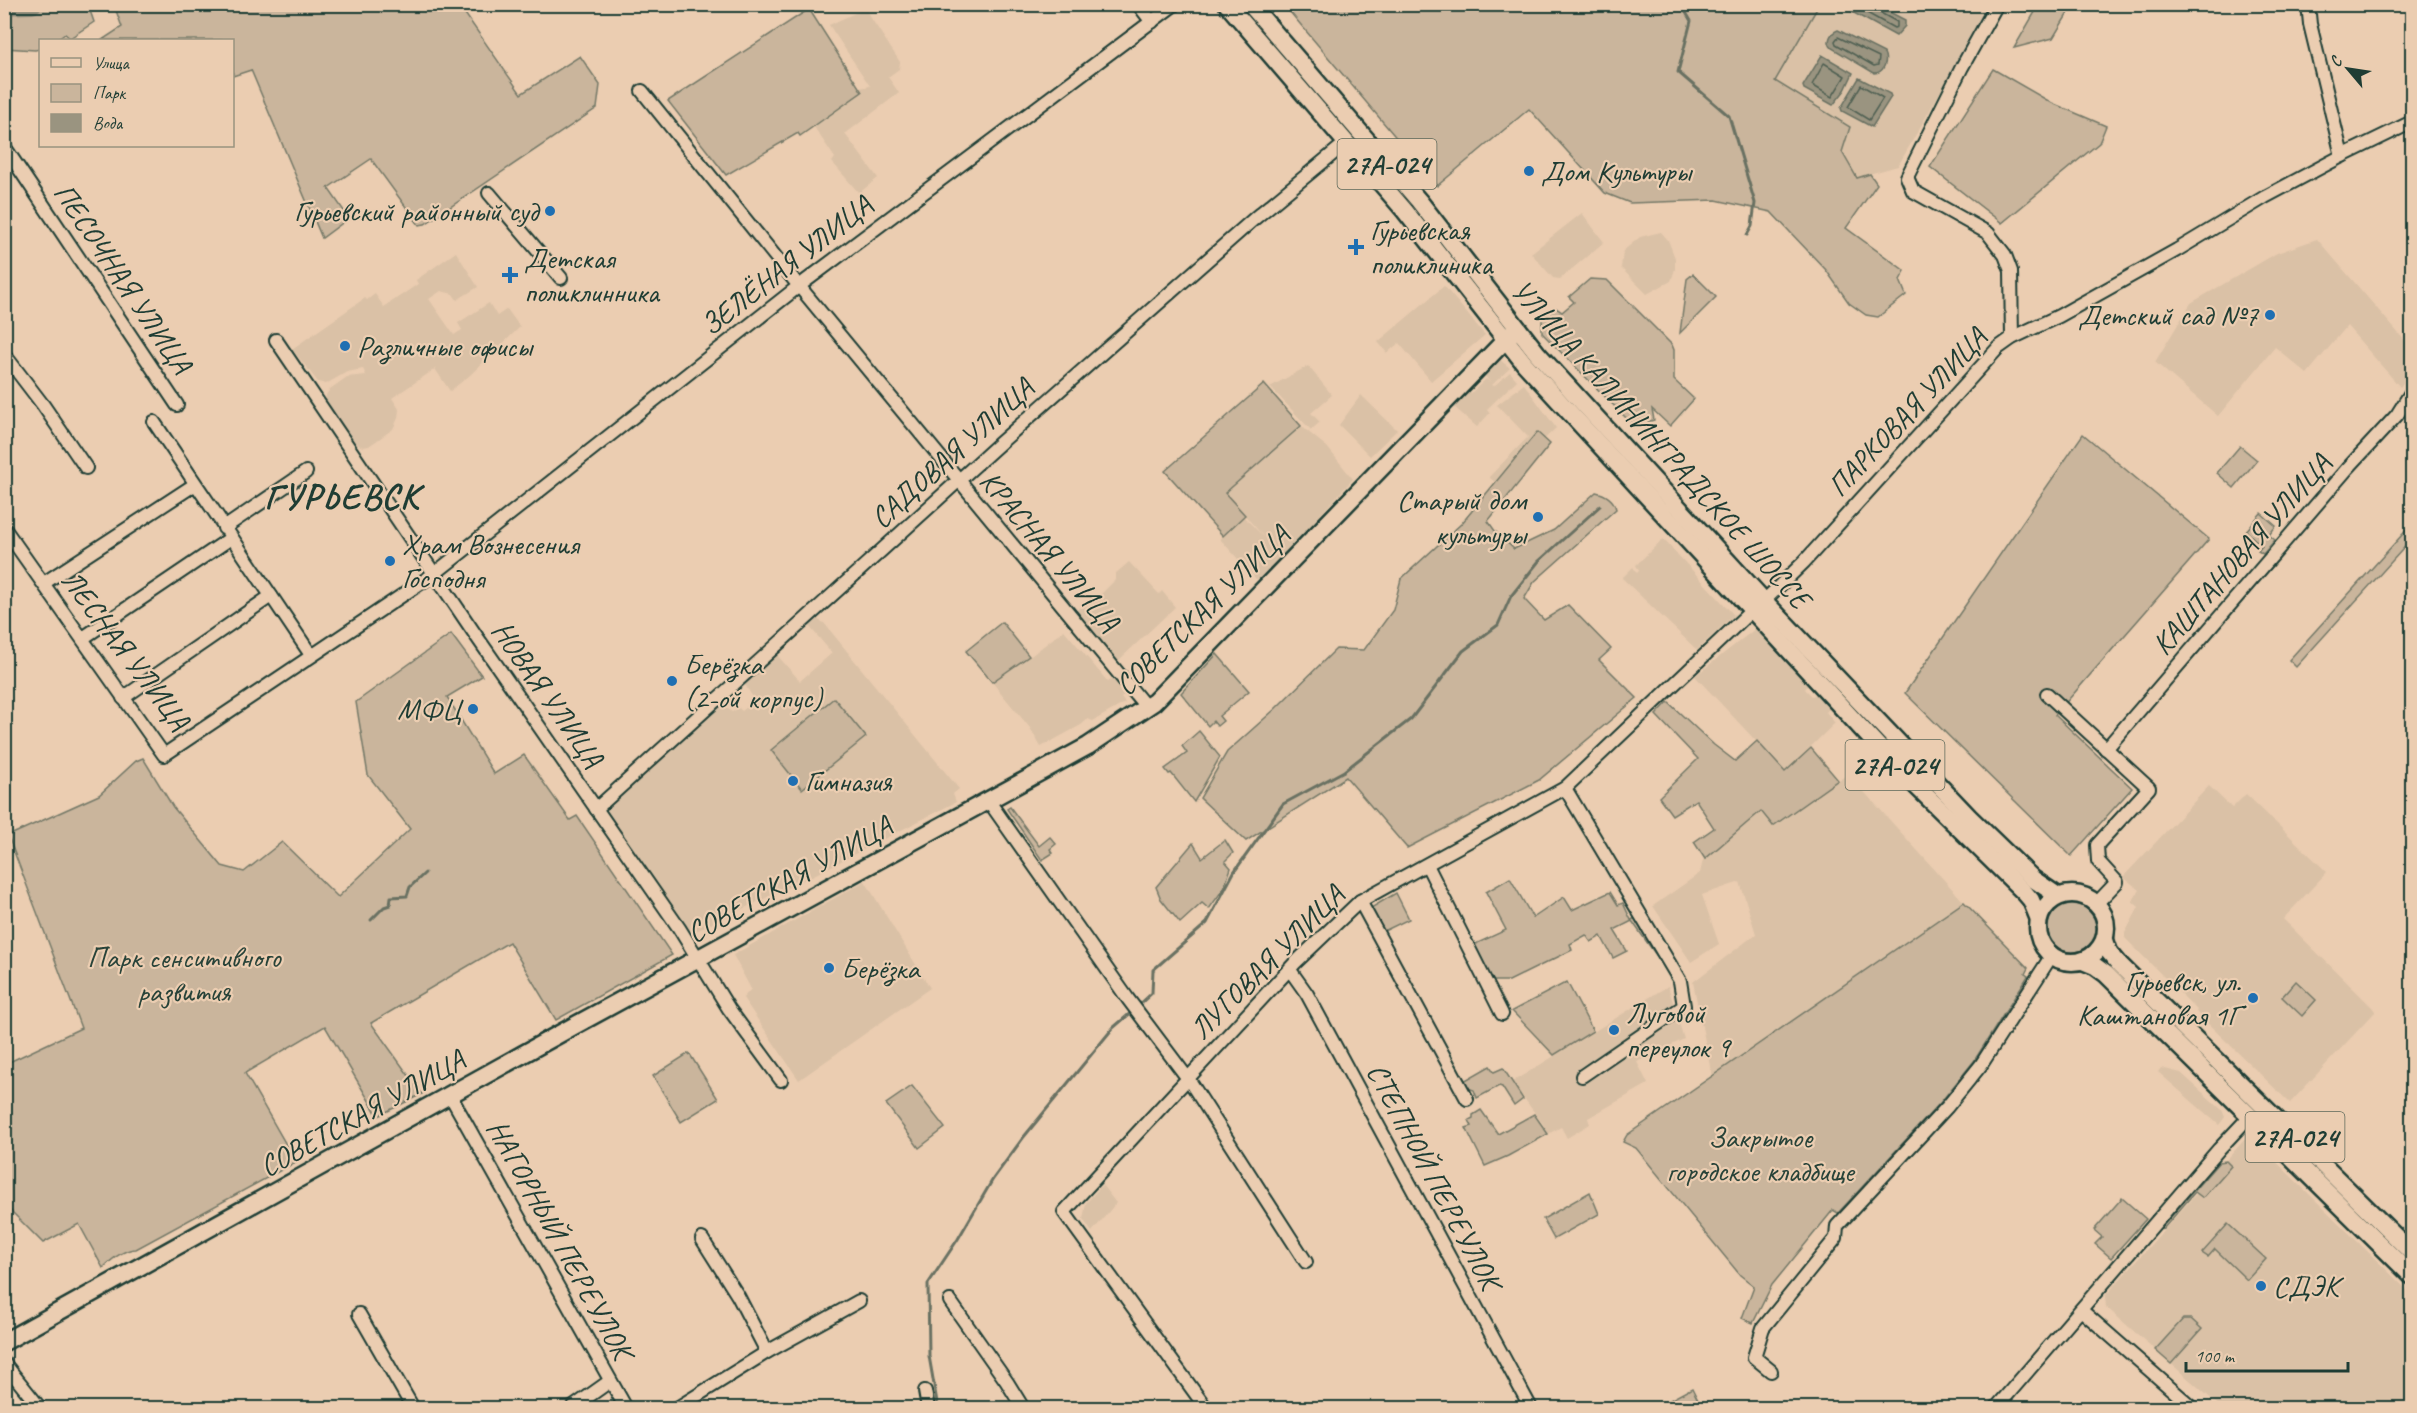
<svg xmlns="http://www.w3.org/2000/svg" width="2417" height="1413" font-family="Caveat,sans-serif">
<style>
.built{fill:#dac1a6}
.green{fill:#cab59c;stroke:#747968;stroke-width:1.5}
.water{fill:#9a9480;stroke:#697162;stroke-width:1.5}
.lines{fill:none;stroke-linecap:round;stroke-linejoin:round}
.shore{stroke:#506052;stroke-width:1.5}
.stream{stroke:#697162;stroke-width:3}
.river{stroke:#9a9480;stroke-width:20}
.minor-casing{stroke:#1f3d34;stroke-width:16}
.major-casing{stroke:#1f3d34;stroke-width:21}
.minor{stroke:#ebcdb1;stroke-width:12}
.major{stroke:#ebcdb1;stroke-width:16}
.poi-dot{fill:#1f6fb2;stroke:#ebcdb1;stroke-width:2}
.labels{text-anchor:middle;dominant-baseline:central;stroke-width:4.5;stroke-linejoin:round;paint-order:stroke}
.shield{fill:#ebcdb1;stroke:#5c685a;stroke-width:1.5}
.shield-label{font-size:28px;font-weight:bold;fill:#1f3d34}
.poi-label{font-size:30px;fill:#1f3d34;stroke:#ebcdb1;text-anchor:start}
.street-label{font-size:30px;fill:#1f3d34;stroke:#ebcdb1}
.park-label{font-size:30px;fill:#284339;stroke:#ebcdb1}
.district-label{font-size:36px;font-weight:bold;letter-spacing:1.5px;fill:#1f3d34;stroke:#ebcdb1}
</style>
<rect width="100%" height="100%" fill="#ebcdb1"/>
<filter id="ink" filterUnits="userSpaceOnUse"><feTurbulence type="fractalNoise" baseFrequency=".0167" numOctaves="2"/><feDisplacementMap in="SourceGraphic" scale="12" xChannelSelector="R" yChannelSelector="G"/><feConvolveMatrix kernelMatrix="1 2 1 2 8 2 1 2 1" color-interpolation-filters="sRGB"/></filter>
<g filter="url(#ink)">
<g class="built">
<polygon points="861,5 871,5 865,9 900,62 899,69 888,77 899,93 845,134 878,178 859,193 832,162 835,158 814,127 862,92 860,88 870,86 829,25 864,9"/>
<polygon points="1666,5 1990,5 1898,166 1775,200"/>
<polygon points="1582,213 1604,242 1560,279 1553,278 1531,253"/>
<polygon points="1661,232 1668,240 1675,258 1675,269 1671,281 1647,294 1621,268 1623,251 1640,237"/>
<polygon points="2317,239 2412,349 2412,371 2400,387 2347,326 2307,374 2275,347 2218,416 2155,362 2191,303 2277,253"/>
<polygon points="456,252 478,287 457,300 453,294 441,291 429,299 454,335 462,330 458,323 489,303 497,316 507,309 520,327 469,376 450,391 435,369 392,398 399,409 398,418 393,429 369,446 363,447 356,444 326,401 326,395 330,389 347,377 366,375 363,369 347,372 326,384 318,382 292,349 365,298 367,300 375,294 384,307 418,284 416,280"/>
<polygon points="1444,286 1485,335 1431,381 1399,343 1387,353 1378,342"/>
<polygon points="1499,359 1510,368 1492,385 1494,386 1510,372 1517,380 1487,409 1490,413 1477,427 1453,406 1468,390 1471,393 1486,379 1490,382 1484,375"/>
<polygon points="1308,366 1332,395 1311,413 1320,422 1311,430 1270,387"/>
<polygon points="1524,384 1556,428 1497,484 1489,477 1528,437 1497,405"/>
<polygon points="1361,395 1397,430 1370,456 1339,425"/>
<polygon points="1301,426 1327,447 1353,479 1261,579 1256,579 1220,539 1243,516 1265,538 1225,493"/>
<polygon points="1663,539 1734,615 1697,650 1622,578 1633,567 1637,573 1639,571 1636,565"/>
<polygon points="1129,562 1159,594 1162,591 1175,607 1118,661 1075,612 1092,596 1101,594 1115,580 1115,574"/>
<polygon points="817,619 824,623 959,789 953,794 956,802 810,877 692,933 608,813 607,807 616,796 718,705 723,705 732,712 739,708 742,711 755,701 744,683 777,655 800,681 832,653 809,626"/>
<polygon points="1755,629 1808,685 1805,689 1812,696 1816,694 1830,708 1826,712 1835,723 1785,772 1695,676"/>
<polygon points="1064,630 1108,682 1115,677 1127,693 1121,698 1125,703 1093,721 1088,719 1081,725 1041,747 1030,728 992,682 1032,655"/>
<polygon points="1848,774 1964,902 1712,1076 1693,982 1756,934 1740,882 1702,895 1719,944 1691,962 1653,906 1700,873 1703,860 1761,810 1774,826"/>
<polygon points="2209,786 2232,808 2246,794 2327,872 2283,919 2376,1011 2290,1103 2196,1012 2197,1010 2125,938 2125,933 2139,907 2132,901 2140,890 2123,877"/>
<polygon points="865,881 930,988 799,1080 743,998 751,989 733,955"/>
<polygon points="1668,986 1684,1039 1637,1062 1648,1084 1588,1118 1590,1124 1567,1138 1561,1127 1548,1134 1543,1124 1512,1082"/>
<polygon points="2161,1068 2181,1073 2222,1110 2225,1117 2219,1125 2158,1072"/>
<polygon points="2246,1138 2253,1139 2412,1295 2409,1298 2412,1302 2412,1408 2222,1408 2106,1307 2105,1296"/>
<polygon points="1102,1185 1116,1203 1092,1232 1083,1219 1086,1203"/>
</g>
<g class="green">
<polygon points="4,5 88,5 94,22 70,38 65,34 57,40 40,40 40,49 35,50 5,48"/>
<polygon points="114,5 459,5 521,94 580,56 600,85 597,108 425,224 419,225 371,159 328,188 349,218 322,238 251,70 233,76 232,40 102,40 122,27"/>
<polygon points="1284,5 1819,5 1775,81 1850,127 1842,152 1857,178 1870,174 1877,184 1846,228 1905,271 1900,280 1906,295 1878,317 1866,315 1849,303 1826,270 1771,212 1716,200 1630,203 1605,193 1529,109 1437,186"/>
<polygon points="2039,5 2073,5 2053,38 2014,48"/>
<polygon points="809,9 862,92 800,136 798,133 726,175 668,101"/>
<polygon points="1993,69 2052,103 2106,126 2099,143 2002,223 1930,167"/>
<polygon points="1693,274 1716,297 1680,333 1687,279"/>
<polygon points="1590,279 1607,280 1672,345 1674,350 1674,380 1694,399 1670,426 1652,409 1654,420 1634,426 1542,333 1542,319 1556,308 1562,312 1574,302 1569,297"/>
<polygon points="1264,384 1301,426 1225,493 1245,515 1223,536 1165,471"/>
<path d="M1537,432L1550,444L1488,521L1495,531L1514,549L1554,530L1596,492C1606,494 1614,500 1616,509L1534,582L1524,599L1544,620L1568,605L1611,649L1599,660L1637,698L1539,780L1407,848L1346,777L1246,841L1200,798L1227,752L1274,710L1336,649L1364,650L1393,610L1401,579L1462,523Z"/>
<polygon points="2083,434 2209,539 2055,715 2132,788 2071,856 1905,693"/>
<polygon points="2240,446 2257,460 2234,488 2217,473"/>
<polygon points="2261,513 2276,526 2269,535 2275,540 2263,554 2258,551 2262,546 2246,531"/>
<polygon points="2412,524 2412,539 2296,667 2289,660"/>
<polygon points="1002,622 1029,656 992,682 966,651"/>
<path d="M451,634L482,676L447,697L494,774L524,755L570,820L577,816L672,955L556,1020L509,942L371,1023L422,1094L378,1116L325,1026L245,1073L296,1162L136,1249C124,1249 112,1259 103,1268L79,1224L43,1243L5,1205V1064L81,1028L8,836L99,795L136,761L143,758L173,807L222,866L244,872L282,842L338,897L410,829L368,775L356,702Z"/>
<polygon points="1217,654 1249,691 1219,716 1223,721 1217,726 1213,721 1208,726 1181,693"/>
<polygon points="834,698 866,737 802,789 771,750"/>
<polygon points="1668,702 1714,745 1735,761 1757,741 1785,772 1811,748 1838,780 1773,826 1761,811 1705,859 1694,842 1714,828 1696,800 1672,815 1659,797 1698,759 1656,715"/>
<polygon points="1199,731 1220,757 1194,802 1171,773 1169,774 1165,769 1187,753 1182,746"/>
<polygon points="1010,807 1039,846 1050,837 1056,844 1050,849 1053,853 1042,860 1007,809"/>
<polygon points="1225,840 1233,853 1225,861 1231,868 1224,888 1209,909 1202,903 1180,923 1161,899 1156,887 1193,843 1202,858"/>
<polygon points="1510,878 1533,918 1564,897 1572,910 1610,892 1618,905 1623,903 1631,920 1636,918 1675,982 1632,921 1614,930 1627,951 1613,958 1601,936 1591,942 1586,935 1570,944 1572,950 1509,981 1488,981 1471,946 1506,930 1486,892"/>
<polygon points="1396,893 1409,919 1380,933 1369,913 1371,908"/>
<polygon points="1964,902 2028,968 2025,974 2028,976 1974,1061 1940,1103 1838,1213 1833,1210 1772,1285 1753,1323 1742,1318 1754,1286 1740,1275 1636,1148 1623,1142 1627,1135"/>
<circle cx="2072" cy="928" r="24"/>
<polygon points="2296,981 2316,1000 2302,1016 2282,997"/>
<polygon points="1567,982 1593,1031 1554,1055 1512,1011"/>
<polygon points="689,1053 718,1099 681,1122 653,1076"/>
<polygon points="1490,1066 1494,1072 1503,1068 1523,1099 1514,1106 1502,1087 1499,1086 1477,1098 1474,1090 1465,1087 1462,1082"/>
<polygon points="912,1086 945,1128 919,1148 886,1104"/>
<polygon points="1481,1110 1498,1134 1534,1114 1548,1134 1508,1156 1485,1166 1466,1128 1472,1126 1469,1120 1473,1118 1473,1115"/>
<polygon points="2226,1161 2231,1166 2203,1198 2195,1192 2163,1229 2161,1228 2219,1162"/>
<polygon points="1590,1192 1599,1214 1554,1239 1543,1219"/>
<polygon points="2122,1198 2146,1219 2111,1258 2095,1244 2102,1237 2094,1230"/>
<polygon points="2228,1224 2266,1259 2247,1280 2215,1249 2208,1257 2202,1253"/>
<polygon points="2183,1319 2191,1319 2202,1329 2171,1364 2155,1350"/>
<polygon points="1692,1388 1702,1408 1646,1408 1670,1400"/>
</g>
<g class="water">
<polygon points="1850,5 1876,5 1905,20 1905,26 1896,36 1852,12"/>
<path d="M1838,30L1884,53C1888,61 1884,73 1874,73L1832,48C1826,42 1830,33 1838,30Z"/>
<polygon points="1822,55 1853,73 1845,90 1833,105 1804,89 1803,86"/>
<polygon points="1859,78 1890,94 1891,97 1872,127 1842,111 1841,108"/>
</g>
<g class="lines">
<g class="shore">
<polyline points="1856,4 1858,8 1894,28 1897,27 1897,22 1877,11 1875,4"/>
<polygon points="1838,37 1879,57 1878,65 1874,66 1836,44 1835,41"/>
<polygon points="1824,63 1845,76 1832,97 1812,85"/>
<polygon points="1861,85 1883,98 1869,120 1848,107"/>
</g>
<g class="stream">
<polyline points="1681,4 1691,21 1678,72 1729,116 1755,203 1752,226 1747,235"/>
<polyline points="371,920 384,907 390,905 391,897 407,896 410,887 425,873"/>
<polyline points="1139,1005 1152,993 1153,970 1207,923 1234,872 1283,804 1344,771 1411,719 1463,651 1498,625 1511,596 1539,561 1600,506"/>
<polyline points="938,1408 929,1356 928,1284 958,1239 993,1179 1023,1138 1113,1028 1134,1010"/>
</g>
<polyline class="river" points="4,5 32,4"/>
<g class="minor-casing">
<g id="minor">
<polyline points="1138,4 1152,22"/>
<polyline points="1997,4 1962,67 1907,177 1913,191 1988,233 2005,255 2011,271 2012,338"/>
<polyline points="2308,4 2310,24 2342,156"/>
<polyline points="642,91 799,286 1147,708"/>
<polyline points="6,149 177,405"/>
<polyline points="489,193 561,278"/>
<polyline points="276,340 477,637 679,928 729,1009 781,1080"/>
<polyline points="4,354 43,405 86,468"/>
<polyline points="154,422 311,655"/>
<polyline points="4,528 164,755 434,574 799,286 1175,4"/>
<polyline points="224,528 306,472"/>
<polyline points="44,583 194,485"/>
<polyline points="1764,601 1804,562 1998,348 2012,338 2059,316 2177,250 2265,197 2342,156 2412,122"/>
<polyline points="83,638 231,538"/>
<polyline points="2047,694 2149,788 2097,845 2098,861 2117,882 2097,903"/>
<polyline points="123,698 271,596"/>
<polyline points="2106,749 2347,469 2397,415 2412,391"/>
<polyline points="1565,788 1680,981 1684,1006 1582,1076"/>
<polyline points="988,800 1128,999 1189,1080 1306,1262"/>
<polyline points="596,809 1000,443 1255,218 1347,142"/>
<polyline points="1427,865 1502,1014"/>
<polyline points="1360,901 1467,1099"/>
<polyline points="1290,970 1307,994 1531,1408"/>
<polyline points="450,1095 626,1408"/>
<polyline points="702,1239 738,1296 767,1352"/>
<polyline points="950,1301 1007,1382 1023,1408"/>
<polyline points="2081,1310 2193,1408"/>
<polyline points="359,1314 413,1408"/>
<polyline points="4,1363 40,1408"/>
<polyline points="1771,1371 1754,1357 1763,1328 1836,1238 1837,1226 1947,1107 1981,1065 2052,955"/>
<polyline points="925,1391 928,1408"/>
<polyline points="572,1408 610,1381"/>
<polyline points="677,1408 767,1352 859,1301"/>
<polyline points="1206,1408 1064,1212 1295,963 1360,901 1565,788 1751,611"/>
<polyline points="1996,1408 2219,1149 2250,1116"/>
</g>
</g>
<g class="major-casing">
<g id="major">
<polyline points="1227,4 1405,211 1525,364 1898,768 2025,893 2031,900 2038,917"/>
<polyline points="1250,4 1419,201 1537,353 1764,601 1969,817 2033,879 2058,896"/>
<circle cx="2072" cy="928" r="34"/>
<polyline points="2105,940 2109,952 2119,964 2412,1253"/>
<polyline points="2083,961 2095,966 2106,974 2412,1276"/>
<polyline points="4,1342 572,1027 1088,746 1154,702 1517,328"/>
</g>
</g>
<use href="#minor" class="minor"/>
<use href="#major" class="major"/>
</g>
</g>
<g class="poi-dot">
<circle cx="1529" cy="171" r="6"/>
<circle cx="550" cy="211" r="6"/>
<path d="M1353 238h6v6h6v6h-6v6h-6v-6h-6v-6h6z"/>
<path d="M507 266h6v6h6v6h-6v6h-6v-6h-6v-6h6z"/>
<circle cx="2270" cy="315" r="6"/>
<circle cx="345" cy="346" r="6"/>
<circle cx="1538" cy="517" r="6"/>
<circle cx="390" cy="561" r="6"/>
<circle cx="672" cy="681" r="6"/>
<circle cx="473" cy="709" r="6"/>
<circle cx="793" cy="781" r="6"/>
<circle cx="829" cy="968" r="6"/>
<circle cx="2253" cy="998" r="6"/>
<circle cx="1614" cy="1030" r="6"/>
<circle cx="2261" cy="1286" r="6"/>
</g>
<g class="labels">
<g class="shield">
<rect x="1337.5" y="139" width="99" height="50" rx="4.5"/>
<rect x="1845.5" y="740" width="99" height="50" rx="4.5"/>
<rect x="2245.5" y="1112" width="99" height="50" rx="4.5"/>
</g>
<g class="shield-label">
<text x="1387" y="164">27А-024</text>
<text x="1895" y="765">27А-024</text>
<text x="2295" y="1137">27А-024</text>
</g>
<g class="poi-label">
<text x="1541" y="171">Дом Культуры</text>
<text x="538" y="211" text-anchor="end">Гурьевский районный суд</text>
<text x="1370" y="230">Гурьевская<tspan x="1370" dy="34">поликлиника</tspan></text>
<text x="524" y="258">Детская<tspan x="524" dy="34">поликлинника</tspan></text>
<text x="2258" y="315" text-anchor="end">Детский сад №7</text>
<text x="357" y="346">Различные офисы</text>
<text x="1526" y="500" text-anchor="end">Старый дом<tspan x="1526" dy="34">культуры</tspan></text>
<text x="402" y="544">Храм Вознесения<tspan x="402" dy="34">Господня</tspan></text>
<text x="684" y="664">Берёзка<tspan x="684" dy="34">(2-ой корпус)</tspan></text>
<text x="461" y="709" text-anchor="end">МФЦ</text>
<text x="805" y="781">Гимназия</text>
<text x="841" y="968">Берёзка</text>
<text x="2241" y="981" text-anchor="end">Гурьевск, ул.<tspan x="2241" dy="34">Каштановая 1Г</tspan></text>
<text x="1626" y="1013">Луговой<tspan x="1626" dy="34">переулок 9</tspan></text>
<text x="2273" y="1286">СДЭК</text>
</g>
<g class="street-label">
<text transform="translate(786 265) rotate(-38)">ЗЕЛЁНАЯ УЛИЦА</text>
<text transform="translate(123 278) rotate(56)">ПЕСОЧНАЯ УЛИЦА</text>
<text transform="translate(1907 412) rotate(-47)">ПАРКОВАЯ УЛИЦА</text>
<text transform="translate(1661 444) rotate(48)">УЛИЦА КАЛИНИНГРАДСКОЕ ШОССЕ</text>
<text transform="translate(952 453) rotate(-42)">САДОВАЯ УЛИЦА</text>
<text transform="translate(1050 551) rotate(50)">КРАСНАЯ УЛИЦА</text>
<text transform="translate(2241 554) rotate(-49)">КАШТАНОВАЯ УЛИЦА</text>
<text transform="translate(1202 610) rotate(-44)">СОВЕТСКАЯ УЛИЦА</text>
<text transform="translate(126 650) rotate(53)">ЛЕСНАЯ УЛИЦА</text>
<text transform="translate(548 694) rotate(55)">НОВАЯ УЛИЦА</text>
<text transform="translate(789 879) rotate(-29)">СОВЕТСКАЯ УЛИЦА</text>
<text transform="translate(1267 962) rotate(-45)">ЛУГОВАЯ УЛИЦА</text>
<text transform="translate(362 1113) rotate(-29)">СОВЕТСКАЯ УЛИЦА</text>
<text transform="translate(1434 1176) rotate(62)">СТЕПНОЙ ПЕРЕУЛОК</text>
<text transform="translate(560 1239) rotate(61)">НАГОРНЫЙ ПЕРЕУЛОК</text>
</g>
<g class="park-label">
<text x="184" y="957">Парк сенситивного<tspan x="184" dy="34">развития</tspan></text>
<text x="1760" y="1137">Закрытое<tspan x="1760" dy="34">городское кладбище</tspan></text>
</g>
<g class="district-label">
<text x="342" y="496">ГУРЬЕВСК</text>
</g>
</g>
<rect width="2417" height="1413" fill="none" stroke="#ebcdb1" stroke-width="24"/>
<rect x="12" y="12" width="2393" height="1389" fill="none" stroke="#1f3d34" stroke-width="2" filter="url(#ink)"/>
<rect x="39" y="39" width="195" height="108" fill="#ebcdb1" stroke="#99937f" stroke-width="1.5"/>
<rect x="51" y="58" width="30" height="9" fill="#ebcdb1" stroke="#99937f" stroke-width="1.5"/>
<text x="93" y="69" font-size="18" fill="#1f3d34">Улица</text>
<rect x="51" y="84" width="30" height="18" fill="#cab59c" stroke="#99937f" stroke-width="1.5"/>
<text x="93" y="99" font-size="18" fill="#1f3d34">Парк</text>
<rect x="51" y="114" width="30" height="18" fill="#9a9480" stroke="#99937f" stroke-width="1.5"/>
<text x="93" y="129" font-size="18" fill="#1f3d34">Вода</text>
<g transform="translate(2348 69) rotate(299)" stroke="#ebcdb1" stroke-width="4.5" paint-order="stroke">
<path d="M0-4.5L10 22L0 15L-10 22Z" fill="#1f3d34"/>
<text y="-9" font-size="16" font-weight="bold" text-anchor="middle" fill="#1f3d34">С</text>
</g>
<path d="M2186 1362v9h162v-9" fill="none" stroke="#1f3d34" stroke-width="3"/>
<text x="2195" y="1362" font-size="18" fill="#1f3d34" stroke="#ebcdb1" stroke-width="4.5" paint-order="stroke">100 m</text>
</svg>
